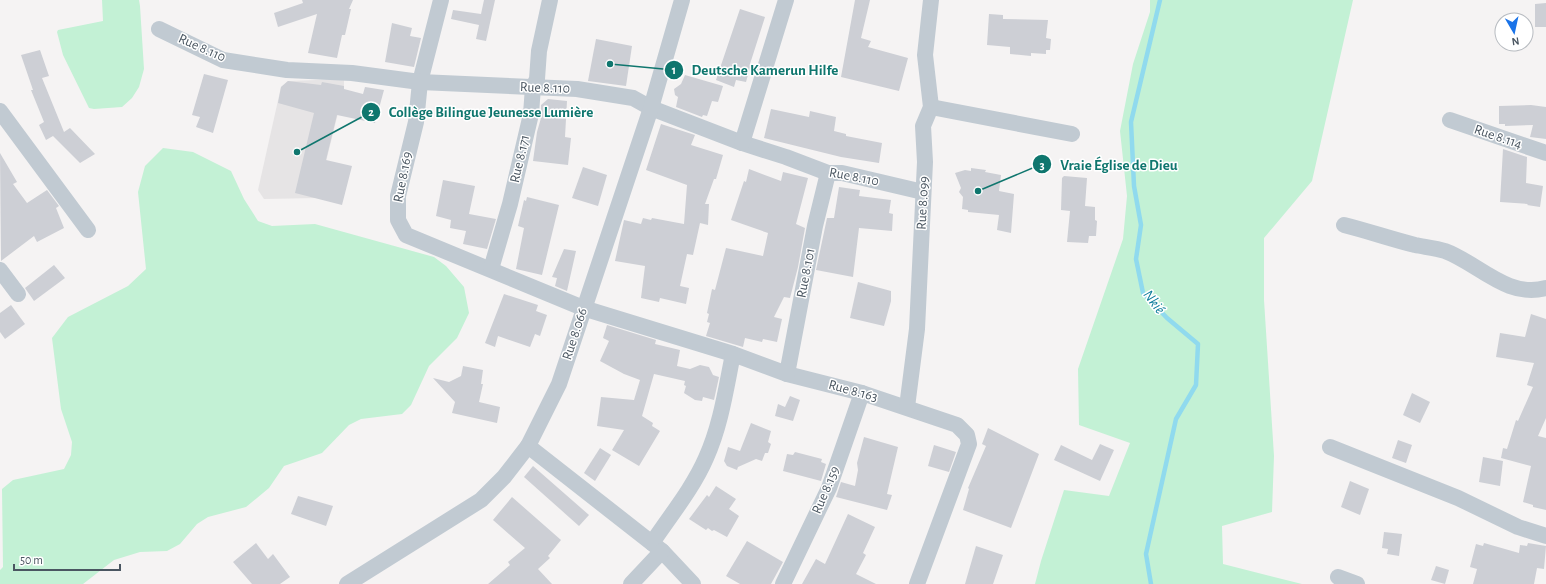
<svg xmlns="http://www.w3.org/2000/svg" width="1546" height="584" font-family="'Alegreya Sans',sans-serif">
<style>
.education{fill:#e6e4e5}
.green{fill:#c3f1d5}
.lines{fill:none;stroke-linecap:round;stroke-linejoin:round}
.stream{stroke:#90daee;stroke-width:4.5}
.building{fill:#cdcfd5}
.minor{stroke:#c1cad2;stroke-width:16}
.labels{text-anchor:middle;dominant-baseline:central;stroke-width:3;stroke-linejoin:round;paint-order:stroke}
.street-label{font-size:14px;fill:#4a5661;stroke:#fff}
.water-label{font-size:15px;font-style:italic;fill:#0c7c9b;stroke:#fff}
.leader{fill:none;stroke:#0f766e;stroke-width:1.5}
.callout-dot{fill:#0f766e;stroke:#fff;stroke-width:1.5}
.mark-label{font-size:12px;text-anchor:middle;font-weight:bold;fill:#fff}
.callout-label{font-size:15px;text-anchor:middle;font-weight:bold;fill:#0f766e;stroke:#fff;stroke-width:3;stroke-linejoin:round;paint-order:stroke}
</style>
<rect width="100%" height="100%" fill="#f5f3f3"/>
<polygon class="education" points="344,79 344,89 317,198 264,199 258,190 281,87 288,81"/>
<g class="green">
<polygon points="102,0 139,0 140,6 144,69 139,87 132,98 122,107 94,109 89,108 63,55 57,32 58,30 103,21"/>
<polygon points="1150,0 1353,0 1312,181 1264,238 1264,300 1274,456 1272,512 1222,526 1223,564 1302,584 1035,584 1041,561 1064,490 1109,496 1130,443 1079,425 1078,369 1123,239 1127,196 1120,131 1133,64 1150,12"/>
<polygon points="163,148 193,152 231,171 244,199 258,221 272,226 315,224 434,257 446,266 464,287 469,313 457,338 429,366 411,405 402,414 361,419 349,425 322,453 284,466 269,488 246,507 208,517 197,524 180,544 167,551 140,552 114,560 83,584 0,584 0,570 3,567 2,489 13,480 64,469 71,455 72,442 61,409 52,338 68,317 128,286 146,269 138,192 145,166"/>
</g>
<g class="lines">
<polyline class="stream" points="1151,584 1146,554 1176,419 1196,385 1198,344 1167,318 1143,293 1136,259 1141,225 1134,186 1131,122 1160,0"/>
</g>
<g class="building">
<polygon points="302,0 353,0 349,9 351,9 345,35 342,35 337,58 308,53 317,14 278,27 274,13 303,3"/>
<polygon points="484,0 495,0 486,41 476,39 479,25 451,19 453,10 481,14"/>
<polygon points="855,0 870,0 861,38 871,41 868,47 908,58 899,91 841,77"/>
<polygon points="1546,3 1546,27 1535,27 1535,4"/>
<polygon points="740,9 765,17 750,64 751,64 746,82 736,80 734,87 716,80"/>
<polygon points="989,14 1003,15 1003,19 1048,20 1046,38 1051,39 1050,50 1046,50 1046,54 1031,53 1031,56 1010,54 1010,47 987,45"/>
<polygon points="392,23 412,28 410,36 421,38 414,67 385,62"/>
<polygon points="596,39 632,46 626,86 588,81"/>
<polygon points="40,50 49,76 42,78 64,132 70,128 95,154 80,163 53,136 46,140 39,125 44,122 31,90 33,90 21,55"/>
<polygon points="204,74 228,80 213,133 196,127 200,117 192,115"/>
<polygon points="685,75 723,86 718,102 712,101 707,116 703,115 702,117 676,107 678,97 675,95 674,89 681,84"/>
<polygon points="288,81 321,85 322,82 344,86 344,89 363,94 365,87 384,90 375,123 337,115 326,160 352,166 342,205 295,193 314,113 278,103 281,87"/>
<polygon points="548,99 567,101 565,137 571,138 568,165 533,161 537,132 541,118 541,105"/>
<polygon points="1531,105 1546,107 1546,139 1530,137 1533,125 1505,126 1505,124 1499,124 1499,106"/>
<polygon points="771,109 809,117 810,111 836,117 834,131 846,134 846,136 882,143 879,163 841,157 764,138"/>
<polygon points="661,124 695,135 691,145 723,155 716,179 714,179 705,204 709,204 708,225 700,223 693,255 687,254 680,286 689,288 686,304 660,298 659,302 641,298 645,266 615,261 624,220 641,224 643,218 651,220 652,218 684,224 687,185 646,170"/>
<polygon points="1503,149 1527,157 1526,183 1543,186 1540,207 1527,205 1528,204 1500,202"/>
<polygon points="0,153 17,182 13,184 27,203 47,190 59,206 56,208 64,228 37,242 34,236 1,261"/>
<polygon points="583,167 607,175 598,206 572,198"/>
<polygon points="971,168 986,170 985,172 1001,175 999,191 1014,194 1011,233 997,230 999,215 968,212 968,210 962,209 963,197 959,192 961,188 955,173 965,170 971,171"/>
<polygon points="749,169 781,181 783,172 808,178 796,224 805,228 798,267 790,298 784,297 774,317 782,319 777,342 763,339 762,342 745,338 743,347 706,336 710,323 707,322 709,314 707,313 712,289 715,290 726,248 763,256 768,233 731,220 744,181 746,182"/>
<polygon points="1064,176 1087,178 1085,206 1095,207 1095,220 1097,221 1096,236 1089,236 1088,243 1067,242 1070,211 1061,210 1062,178"/>
<polygon points="443,180 475,186 469,214 496,219 487,249 463,244 466,231 450,228 451,220 436,216"/>
<polygon points="839,187 860,190 859,196 891,200 889,213 893,214 892,231 859,228 853,277 816,270 827,218 834,218"/>
<polygon points="527,197 559,205 542,275 516,269 524,228 518,226 524,200 526,201"/>
<polygon points="564,249 576,251 567,291 555,286 557,278 552,277"/>
<polygon points="54,265 65,278 34,301 25,288"/>
<polygon points="858,282 891,291 891,301 884,326 850,318"/>
<polygon points="504,294 538,305 536,311 547,315 540,336 535,334 530,347 498,336 495,347 485,343"/>
<polygon points="11,305 25,324 5,339 0,332 0,313"/>
<polygon points="1531,314 1546,319 1546,418 1538,436 1546,438 1546,510 1533,507 1533,505 1523,502 1531,466 1501,458 1503,448 1507,449 1516,420 1518,421 1533,387 1527,385 1534,363 1496,357 1500,333 1525,337"/>
<polygon points="607,325 656,340 655,344 680,350 677,366 690,369 700,365 709,367 713,375 719,377 714,400 703,397 702,401 695,400 684,393 686,386 684,385 685,381 654,374 642,416 653,423 652,426 660,431 639,466 612,450 624,430 597,426 601,397 634,400 640,380 624,374 600,361 609,341 603,338"/>
<polygon points="463,366 483,370 481,384 483,384 479,402 500,407 497,423 452,413 455,402 433,378 449,382 461,376"/>
<polygon points="1412,393 1430,402 1420,423 1403,415"/>
<polygon points="790,396 800,400 793,421 775,416 778,404 785,407"/>
<polygon points="751,423 771,431 768,442 771,444 768,453 765,453 762,461 756,459 738,467 737,470 727,466 724,461 728,447 740,451"/>
<polygon points="988,428 1039,454 1011,528 963,510 969,489 968,488 986,446 982,444"/>
<polygon points="864,437 898,447 887,494 892,495 887,510 836,497 841,482 855,486 858,470 857,463"/>
<polygon points="1398,440 1412,445 1406,463 1392,458"/>
<polygon points="1100,444 1114,450 1100,481 1054,460 1061,445 1092,460"/>
<polygon points="934,445 956,452 949,472 928,466"/>
<polygon points="600,448 611,455 595,481 584,473"/>
<polygon points="795,452 822,459 821,462 826,464 821,481 783,471 787,454 793,455"/>
<polygon points="1483,457 1503,461 1500,486 1479,482"/>
<polygon points="533,466 589,515 579,526 524,477"/>
<polygon points="1350,481 1369,489 1360,515 1341,507"/>
<polygon points="716,486 736,499 729,509 739,516 727,537 714,530 712,531 708,528 706,530 689,519 707,495 709,497"/>
<polygon points="298,496 333,506 326,526 291,514"/>
<polygon points="512,497 561,540 548,556 550,558 538,569 552,584 488,584 510,565 508,562 525,548 493,520"/>
<polygon points="848,514 875,527 863,553 866,555 856,574 876,584 802,584 816,559 825,564"/>
<polygon points="1384,532 1402,534 1399,556 1387,554 1388,549 1382,548"/>
<polygon points="747,541 783,562 771,584 740,584 726,576"/>
<polygon points="256,543 268,559 273,554 290,577 280,584 252,584 233,562"/>
<polygon points="1484,543 1519,553 1520,545 1527,546 1528,543 1546,546 1544,569 1537,568 1534,584 1473,584 1477,569 1470,567 1476,544 1483,546"/>
<polygon points="976,546 1003,555 993,584 965,584"/>
<polygon points="1436,566 1449,570 1445,584 1431,580"/>
</g>
<g class="lines">
<g class="minor">
<polyline points="441,0 420,82 416,122 398,196 398,220 406,235 583,308 733,354 787,374 862,393 957,425 967,435 969,444 917,584"/>
<polyline points="159,29 223,60 287,70 352,73 420,82 577,89 633,98 651,108 742,143 786,157 828,173 842,173 923,192"/>
<polyline points="931,107 1072,134"/>
<polyline points="0,111 88,230"/>
<polyline points="1450,120 1546,153"/>
<polyline points="742,143 786,0"/>
<path d="M1344,225C1368,231 1391,239 1415,245C1425,247 1436,248 1445,251C1478,263 1507,299 1546,288"/>
<polyline points="491,269 510,204 531,114 533,87 537,79 539,51 550,0"/>
<polyline points="0,270 18,294"/>
<polyline points="787,374 815,226 828,173"/>
<polyline points="907,407 917,329 925,162 923,126 931,107 925,55 931,0"/>
<polyline points="528,446 662,551 693,584"/>
<polyline points="1330,447 1458,498 1518,527 1546,536"/>
<path d="M652,543C670,516 693,488 706,458C721,425 726,388 733,354"/>
<polyline points="1338,577 1357,584"/>
<polyline points="347,584 481,500 504,477 528,446 559,384 651,108 682,0"/>
<polyline points="631,584 662,551"/>
<polyline points="783,584 829,488 862,393"/>
</g>
</g>
<g class="labels">
<g class="street-label">
<text transform="translate(202 48) rotate(24)">Rue 8.110</text>
<text transform="translate(545 88) rotate(2)">Rue 8.110</text>
<text transform="translate(1498 137) rotate(19)">Rue 8.114</text>
<text transform="translate(520 159) rotate(-77)">Rue 8.171</text>
<text transform="translate(403 177) rotate(-79)">Rue 8.169</text>
<text transform="translate(854 177) rotate(11)">Rue 8.110</text>
<text transform="translate(923 203) rotate(-87)">Rue 8.099</text>
<text transform="translate(806 273) rotate(-79)">Rue 8.101</text>
<text transform="translate(575 334) rotate(-72)">Rue 8.066</text>
<text transform="translate(853 391) rotate(15)">Rue 8.163</text>
<text transform="translate(826 490) rotate(-67)">Rue 8.159</text>
</g>
<g class="water-label">
<text transform="translate(1154 302) rotate(53)">Nkié</text>
</g>
</g>
<path class="leader" d="M610 64L674 70M297 152L371 112M978 191L1042 164"/>
<g class="callout-dot">
<circle cx="610" cy="64" r="4"/>
<circle cx="297" cy="152" r="4"/>
<circle cx="978" cy="191" r="4"/>
<circle cx="674" cy="70" r="10"/>
<circle cx="371" cy="112" r="10"/>
<circle cx="1042" cy="164" r="10"/>
</g>
<g class="mark-label">
<text x="674" y="74">1</text>
<text x="371" y="116">2</text>
<text x="1042" y="169">3</text>
</g>
<g class="callout-label">
<text x="765" y="75">Deutsche Kamerun Hilfe</text>
<text x="491" y="117">Collège Bilingue Jeunesse Lumière</text>
<text x="1119" y="170">Vraie Église de Dieu</text>
</g>
<g transform="translate(1514 32) rotate(171)"><circle r="19" fill="#ffffff" stroke="#b7bbc0"/>
<path d="M0-3L7 15L0 10L-7 15Z" fill="#1a73e8"/>
<text y="-6" font-size="11" font-weight="bold" text-anchor="middle" fill="#4a5661">N</text>
</g>
<path d="M14 564v6h106v-6" fill="none" stroke="#4a5661" stroke-width="2"/>
<text x="20" y="564" font-size="12" fill="#4a5661" stroke="#ffffff" stroke-width="3" paint-order="stroke">50 m</text>
</svg>
